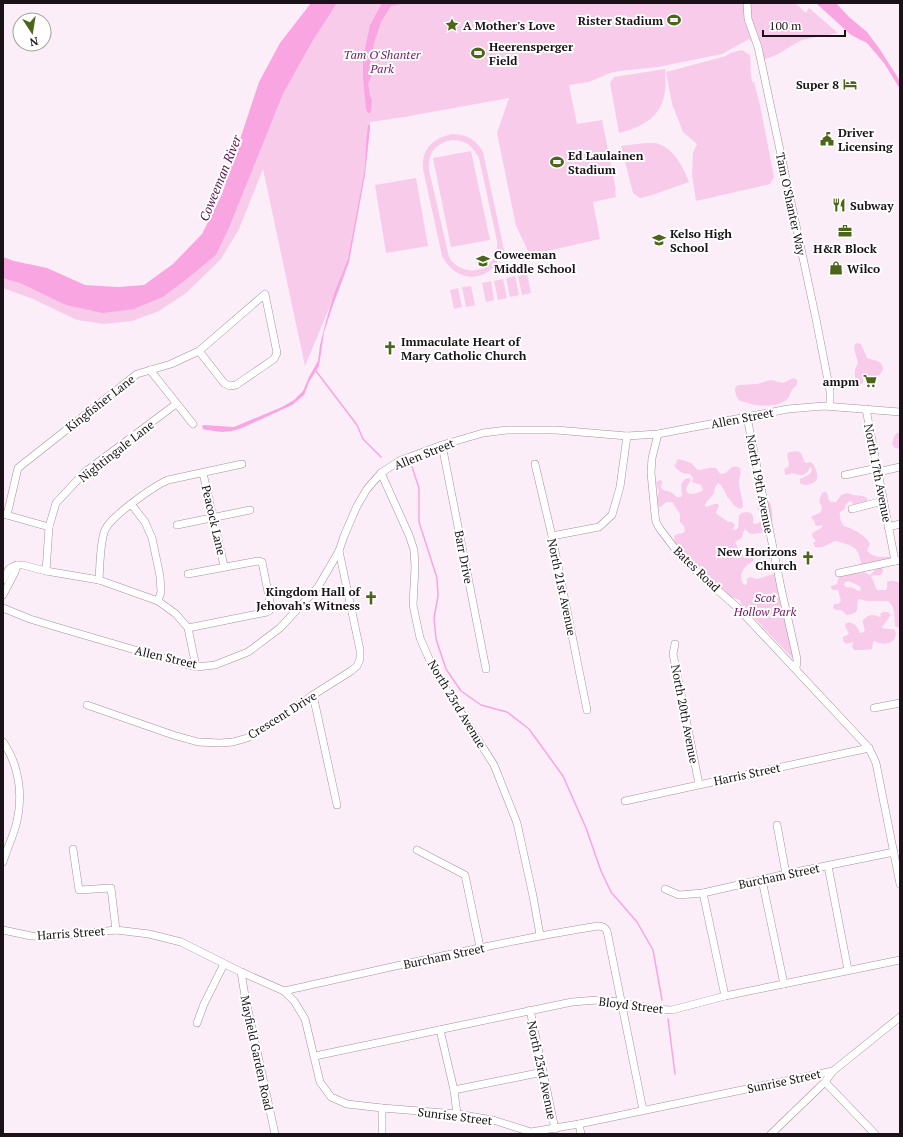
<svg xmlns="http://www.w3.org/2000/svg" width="903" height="1137" font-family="'PT Serif',serif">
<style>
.green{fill:#f9cbeb;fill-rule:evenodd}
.water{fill:#f9a5e2}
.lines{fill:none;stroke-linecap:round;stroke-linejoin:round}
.stream{stroke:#f9a5e2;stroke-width:1.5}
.minor-casing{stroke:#a6909f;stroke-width:8}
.minor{stroke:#fff;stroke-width:7}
.labels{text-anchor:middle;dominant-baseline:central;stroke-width:4;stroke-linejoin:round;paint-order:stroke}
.poi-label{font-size:12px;font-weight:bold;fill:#1a1218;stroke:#fff;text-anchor:start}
.park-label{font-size:12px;font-style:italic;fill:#761463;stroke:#fff}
.street-label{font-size:12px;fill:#1a1218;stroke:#fff}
.water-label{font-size:13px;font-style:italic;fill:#5a114c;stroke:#fff}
</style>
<rect width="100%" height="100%" fill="#fceef8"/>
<g class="green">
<polygon points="337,3 795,3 806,13 809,8 838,33 802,40 776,55 757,62 754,43 749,39 722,54 658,67 620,71 610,73 589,82 569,85 577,124 602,120 616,190 615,191 616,197 593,202 600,239 530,255 516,226 497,133 509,98 404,117 370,122 366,164 350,254 344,272 305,366 263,169 239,229 221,259 186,293 159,311 132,321 104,324 77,320 33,299 3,288 3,278 22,284 44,294 134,309 163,297 187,279 216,255 229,228 283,94 312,42"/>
<path d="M742,50L750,55C751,64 750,73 752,82H754L760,105L774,177L770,184L696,201L692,175L693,153L697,144L683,132L672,104L666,72L726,56L730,53Z"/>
<path d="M665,69C669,107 655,124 619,133L610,83L614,77Z"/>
<path d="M453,134C466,134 477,140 483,152L506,259L499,260C483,285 455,281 442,256L423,169C421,149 434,137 453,134ZM452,140C467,140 472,146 479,158L497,241C500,271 464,281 449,257L429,170C428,152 435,144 452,140Z"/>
<path d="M645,143C649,143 652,143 655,143C673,146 683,167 689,182L652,195L640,198L633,193L621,146Z"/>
<polygon points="471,151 490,240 451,247 433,158"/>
<polygon points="416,178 428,246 386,253 375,185"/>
<polygon points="527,274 531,293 522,295 518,276"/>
<polygon points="515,276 519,295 510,297 506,278"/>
<polygon points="503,279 507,298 498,300 494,281"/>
<polygon points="491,281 494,300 486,302 482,283"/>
<polygon points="471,286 475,305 466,307 462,287"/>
<polygon points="458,288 462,307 454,309 450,290"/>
<path d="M857,343L861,344L867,358C872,360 882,360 883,368C883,370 882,372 880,374C877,376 875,376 872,379H870L867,375L863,376V383L861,384L855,382C856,377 854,375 855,371C855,368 857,366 858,363L854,348L855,344Z"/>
<path d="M793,378L797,380C798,386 795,386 792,390C789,394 790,398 785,401C774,407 760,407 748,403C745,402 742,402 739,400C736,397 735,392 735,388L738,385L757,384L767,381L771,380L783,383Z"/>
<polygon points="896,433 900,433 900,449 895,448 892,444 893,439"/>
<path d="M790,452L797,451L801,453L805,463H807L811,462C816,467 819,475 816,481C811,484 806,487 800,483V479C805,476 811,476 812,469L810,467C807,475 802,477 793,473L786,475L785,474L784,469L788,467L789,465L787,454Z"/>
<path d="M679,459L691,463L698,470C703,470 710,467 715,468C719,469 718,474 722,474C730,473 730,463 740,468C742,476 738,478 739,484C740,493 743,498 743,507L741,509C732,507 733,501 727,497C725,492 723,486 718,483C714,487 715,489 714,493C711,498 707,500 705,505L706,507L714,504H718L719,506L716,512L717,514L728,522H732L735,525L733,529L735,530L738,528L739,515C742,512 747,511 751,513L753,516V523L754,524C766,522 761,515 757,508C758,502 762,502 767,501C770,502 770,502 771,505C772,508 773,522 772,524C770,531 755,536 749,533C748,532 746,530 745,529L743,533L742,538L735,542L741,553L745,557L753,558L754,560C752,563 749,563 746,566C741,571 739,579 744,585L747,584V579L750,577L757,579L773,574L777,575L793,659L740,603L741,601C734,596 723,598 718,589C717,587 717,585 716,583L705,579L698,568L692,565L675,543L674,536L677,534L683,533L685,531L684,526L680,522V514L672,502H667L660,507L656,506V499L659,491L656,483L657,481L661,480L662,482L661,488L663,490L671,492L677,497H681L682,495L681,484L685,479L689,478L691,480C680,495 690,496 702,491L703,489L701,485L692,482L693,478L690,474C683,474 677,471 674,465L676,464L677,460Z"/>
<path d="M824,492H826C829,495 827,500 831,502H836L841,495L847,493L853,495L863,496L867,498L868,503C865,507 863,511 858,511L854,508L852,502L850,501L846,504L844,510L840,512C839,516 841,523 844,526C852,528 867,536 870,544L867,550C872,559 884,556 892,557L891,559L870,570H865C862,567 861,564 860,559C858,545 848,545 836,541C829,543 823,549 815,547L813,543L816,541L813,538L812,534C815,530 821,530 823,525L817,526L815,525V522L811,517L821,512L822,507L819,501L822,493Z"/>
<path d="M881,566L883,570C883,578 876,574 871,576L877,590H886L887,588V582C891,580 897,580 900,584L899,590L900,595V634L898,633L900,630L899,628L895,626C894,617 896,607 888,601H866L860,599L858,600C856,611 860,613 847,615L841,610H836L833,608L834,604H838L841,601L838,590H833L831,588V586L837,584L839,576L857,572L861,573L864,572L870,575L877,568ZM848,581L860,586L861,590L858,591C856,590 855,589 853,588C849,586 845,590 844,583Z"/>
<path d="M883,612H888L891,615L882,627C884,630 891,628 895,630L896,634C894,646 882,645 874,641L873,642L872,649C869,650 857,650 854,650L852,646L853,644V642L846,644L843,641V637L849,634L845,626L846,623C853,621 858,627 860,633L864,632C866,627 862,625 863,620C870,614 871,614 880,617L881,616L880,614Z"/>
</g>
<g class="water">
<polygon points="311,3 337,3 312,42 283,94 229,228 216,255 187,279 163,297 134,309 103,313 66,305 22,284 3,278 3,257 14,261 47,268 85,285 118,287 144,285 173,264 202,234 222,194 259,82 280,43"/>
<path d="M382,3H405L391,6L381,22L374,43L373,50L370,55L371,77L368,84L369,89V92L372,101C371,105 372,109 370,113H368L366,109L363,77V58L370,25Z"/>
<polygon points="816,3 836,3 849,17 867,32 879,48 900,81 900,89 884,63 867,43 851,35"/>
<polygon points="368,125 370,125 370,128 365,175 349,262 333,305 324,332 319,366 309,382 304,395 292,405 242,428 232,431 222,432 207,430 203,429 202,426 204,425 234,427 282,407 294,400 303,391 309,377 318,361 320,345 326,321 334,294 348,259 365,168 366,142"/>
</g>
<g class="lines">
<g class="stream">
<polyline points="316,371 357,425 363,439 381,457"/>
<polyline points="412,467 419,488 419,522 437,578 438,596 434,618 436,639 446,669 461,691 481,705 507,712 529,729 563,776 586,828 601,871 611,892 637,922 653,950 662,1000"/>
<polyline points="668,1019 675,1074"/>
</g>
<g class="minor-casing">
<g id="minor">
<polyline points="747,3 748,19 758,47 816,319 830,391 830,406"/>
<polyline points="150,370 193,424"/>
<polyline points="866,409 895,561"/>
<polyline points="747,417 781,588 797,659 796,669"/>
<polyline points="658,434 652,458 651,473 655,515 656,522 660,529 679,554 696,571 738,608 869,748 876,763 900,884"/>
<polyline points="442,445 486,669"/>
<polyline points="535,464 552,536 587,710"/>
<polyline points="878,472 900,467"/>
<polyline points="203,473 224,566"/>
<polyline points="381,473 409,535 414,550 415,567 413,605 420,638 434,670 494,765 517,823 533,896 540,935"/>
<polyline points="845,475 877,468"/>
<polyline points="131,504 145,522 152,538 160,576 161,592 158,601"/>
<polyline points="852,509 883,501"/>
<polyline points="3,514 49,527"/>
<polyline points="7,515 18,468 137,374 171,364 199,351 265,294 276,348 277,353 274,359 236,385 230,386 224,383 199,351"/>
<polyline points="177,525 250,510"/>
<polyline points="888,527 900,524"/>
<polyline points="552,536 599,527 612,515 620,487 627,436"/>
<polyline points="46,571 49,527 56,503 85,472 176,404"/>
<polyline points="839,573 900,560"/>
<polyline points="3,580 9,569 12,567 17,565 23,565 46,571 99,580 158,601 176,614 188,628 196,667"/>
<path d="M99,580C100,566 100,541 105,530C111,516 154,486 168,480L242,464"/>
<polyline points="3,595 15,572 17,565"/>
<polyline points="3,608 30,619 53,626 159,657 196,667 215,665 248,652 280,628 318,587 339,551 344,536 357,506 367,489 381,473 399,461 442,445 483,433 507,430 556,430 627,436 658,434 788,409 824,406 900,412"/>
<polyline points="188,628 267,612 270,610 271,607 262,562 258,561 188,574"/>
<polyline points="675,644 673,654 699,784"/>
<polyline points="313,695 337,805"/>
<polyline points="87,705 173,735 198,742 220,743 233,742 247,738 268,726 313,695 351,671 357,666 360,659 360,650 339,551"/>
<polyline points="874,708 900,703"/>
<path d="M3,742C19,765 23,794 17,821C14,835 7,848 3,862"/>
<polyline points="625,801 869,748"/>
<polyline points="777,825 786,874"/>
<polyline points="73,849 79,890 111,888 116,930"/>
<polyline points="417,850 465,875 480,947"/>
<polyline points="828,866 848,970"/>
<polyline points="762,880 784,984"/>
<polyline points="665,889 679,895 703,893 786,874 894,852"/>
<polyline points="703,893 725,996"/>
<polyline points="3,930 31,936 50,937 116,930 149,934 181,942 241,972 284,991 294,1001 305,1019 320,1082 331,1097 347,1104 382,1108 457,1114 493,1120 531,1132 579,1124 833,1071 900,1017"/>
<polyline points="241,972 245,996 275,1134"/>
<path d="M284,991C388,968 492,943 598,926C602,926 605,927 607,931L643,1110"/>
<polyline points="530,1010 555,1129"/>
<polyline points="197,1023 204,1004 224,964"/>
<polyline points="440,1030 454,1090 457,1114"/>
<polyline points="315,1056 572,1002 597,1000 621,1002 653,1009 672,1010 725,996 900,960"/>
<polyline points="825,1082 875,1134"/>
<polyline points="454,1090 543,1072"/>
<polyline points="382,1108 382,1134"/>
<polyline points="579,1124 581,1134"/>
<polyline points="771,1134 825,1082 833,1071"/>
</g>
</g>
<use href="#minor" class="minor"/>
</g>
<defs>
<g id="stadium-bare" transform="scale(1.08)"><path d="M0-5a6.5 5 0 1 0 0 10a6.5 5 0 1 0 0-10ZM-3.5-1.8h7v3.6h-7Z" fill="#4b6618" stroke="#fff" stroke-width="2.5" paint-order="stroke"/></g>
<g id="sight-bare" transform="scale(1.08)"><path d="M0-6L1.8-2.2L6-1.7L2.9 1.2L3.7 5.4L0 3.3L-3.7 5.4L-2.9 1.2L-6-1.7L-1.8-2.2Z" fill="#4b6618" stroke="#fff" stroke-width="2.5" paint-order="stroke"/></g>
<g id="hotel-bare" transform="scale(1.08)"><path d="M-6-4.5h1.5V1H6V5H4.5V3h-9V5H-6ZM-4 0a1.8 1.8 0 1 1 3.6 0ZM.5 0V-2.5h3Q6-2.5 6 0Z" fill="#4b6618" stroke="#fff" stroke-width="2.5" paint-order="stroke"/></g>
<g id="civic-bare" transform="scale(1.08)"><path d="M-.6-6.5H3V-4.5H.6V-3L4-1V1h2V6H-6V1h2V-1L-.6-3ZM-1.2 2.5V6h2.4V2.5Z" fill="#4b6618" stroke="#fff" stroke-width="2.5" paint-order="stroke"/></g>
<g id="restaurant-bare" transform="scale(1.08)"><path d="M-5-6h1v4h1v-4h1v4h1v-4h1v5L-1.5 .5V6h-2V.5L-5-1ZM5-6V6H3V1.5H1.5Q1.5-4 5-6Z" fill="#4b6618" stroke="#fff" stroke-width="2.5" paint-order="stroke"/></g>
<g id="office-bare" transform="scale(1.08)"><path d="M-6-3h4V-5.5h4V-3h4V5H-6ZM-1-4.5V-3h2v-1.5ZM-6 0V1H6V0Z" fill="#4b6618" stroke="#fff" stroke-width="2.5" paint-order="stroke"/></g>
<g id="school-bare" transform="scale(1.08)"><path d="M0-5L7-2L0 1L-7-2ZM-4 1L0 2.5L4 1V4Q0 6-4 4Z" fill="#4b6618" stroke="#fff" stroke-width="2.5" paint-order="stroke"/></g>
<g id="shop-bare" transform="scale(1.08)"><path d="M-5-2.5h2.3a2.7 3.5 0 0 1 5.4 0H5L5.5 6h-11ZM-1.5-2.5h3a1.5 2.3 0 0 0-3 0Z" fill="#4b6618" stroke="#fff" stroke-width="2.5" paint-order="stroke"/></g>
<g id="church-bare" transform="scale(1.08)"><path d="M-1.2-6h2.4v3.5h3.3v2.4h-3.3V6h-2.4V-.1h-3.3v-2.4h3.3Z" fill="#4b6618" stroke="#fff" stroke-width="2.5" paint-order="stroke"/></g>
<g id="supermarket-bare" transform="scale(1.08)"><path d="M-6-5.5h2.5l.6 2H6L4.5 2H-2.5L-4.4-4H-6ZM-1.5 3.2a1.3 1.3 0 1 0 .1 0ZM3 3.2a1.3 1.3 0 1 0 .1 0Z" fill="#4b6618" stroke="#fff" stroke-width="2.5" paint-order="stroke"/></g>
</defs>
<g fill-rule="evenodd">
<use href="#stadium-bare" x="674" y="20"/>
<use href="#sight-bare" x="452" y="25"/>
<use href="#stadium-bare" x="478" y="53"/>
<use href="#hotel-bare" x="850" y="84"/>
<use href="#civic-bare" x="827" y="139"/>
<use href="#stadium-bare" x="557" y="162"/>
<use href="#restaurant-bare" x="839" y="205"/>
<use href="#office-bare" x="845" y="231"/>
<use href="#school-bare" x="659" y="240"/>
<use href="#school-bare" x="483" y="261"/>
<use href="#shop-bare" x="836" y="268"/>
<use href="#church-bare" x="390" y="348"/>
<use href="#supermarket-bare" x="870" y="381"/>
<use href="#church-bare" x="808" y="558"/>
<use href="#church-bare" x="371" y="598"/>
</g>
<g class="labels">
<g class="poi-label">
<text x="663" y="20" text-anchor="end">Rister Stadium</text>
<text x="463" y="25">A Mother's Love</text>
<text x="489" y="46">Heerensperger<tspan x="489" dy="14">Field</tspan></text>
<text x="839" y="84" text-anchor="end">Super 8</text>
<text x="838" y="132">Driver<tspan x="838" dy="14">Licensing</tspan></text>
<text x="568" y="155">Ed Laulainen<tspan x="568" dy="14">Stadium</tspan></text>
<text x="850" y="205">Subway</text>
<text x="670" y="233">Kelso High<tspan x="670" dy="14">School</tspan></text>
<text x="845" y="248" text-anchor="middle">H&amp;R Block</text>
<text x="494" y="254">Coweeman<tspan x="494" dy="14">Middle School</tspan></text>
<text x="847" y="268">Wilco</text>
<text x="401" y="341">Immaculate Heart of<tspan x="401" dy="14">Mary Catholic Church</tspan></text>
<text x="859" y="381" text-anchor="end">ampm</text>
<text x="797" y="551" text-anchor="end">New Horizons<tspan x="797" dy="14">Church</tspan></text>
<text x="360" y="591" text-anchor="end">Kingdom Hall of<tspan x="360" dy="14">Jehovah's Witness</tspan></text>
</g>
<g class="park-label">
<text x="382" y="54">Tam O'Shanter<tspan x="382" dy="14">Park</tspan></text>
<text x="765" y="597">Scot<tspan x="765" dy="14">Hollow Park</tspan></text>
</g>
<g class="street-label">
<text transform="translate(791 204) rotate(78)">Tam O'Shanter Way</text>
<text transform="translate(100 403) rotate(-38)">Kingfisher Lane</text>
<text transform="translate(742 418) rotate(-11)">Allen Street</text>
<text transform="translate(116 451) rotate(-38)">Nightingale Lane</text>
<text transform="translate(424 454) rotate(-22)">Allen Street</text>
<text transform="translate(878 473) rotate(79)">North 17th Avenue</text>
<text transform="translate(760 484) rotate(79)">North 19th Avenue</text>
<text transform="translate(214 520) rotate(77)">Peacock Lane</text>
<text transform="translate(464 557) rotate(79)">Barr Drive</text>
<text transform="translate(697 569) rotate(44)">Bates Road</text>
<text transform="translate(562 587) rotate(78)">North 21st Avenue</text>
<text transform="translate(166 657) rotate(13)">Allen Street</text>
<text transform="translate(457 704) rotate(59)">North 23rd Avenue</text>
<text transform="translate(685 714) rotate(79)">North 20th Avenue</text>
<text transform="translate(282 715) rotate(-32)">Crescent Drive</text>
<text transform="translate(747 774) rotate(-12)">Harris Street</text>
<text transform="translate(779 876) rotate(-12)">Burcham Street</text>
<text transform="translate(71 933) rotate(-4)">Harris Street</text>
<text transform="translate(444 956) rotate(-12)">Burcham Street</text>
<text transform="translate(631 1005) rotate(7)">Bloyd Street</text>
<text transform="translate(257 1053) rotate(78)">Mayfield Garden Road</text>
<text transform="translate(542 1070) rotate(78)">North 23rd Avenue</text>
<text transform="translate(784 1081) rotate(-12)">Sunrise Street</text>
<text transform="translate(455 1116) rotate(7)">Sunrise Street</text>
</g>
<g class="water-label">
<text transform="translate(220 178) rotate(-68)">Coweeman River</text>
</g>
</g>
<rect width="903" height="1137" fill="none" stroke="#1a1218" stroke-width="8"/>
<g transform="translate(32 32) rotate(168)"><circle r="19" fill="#ffffff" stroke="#a3a0a3"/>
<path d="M0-3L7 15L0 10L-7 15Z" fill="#4b6618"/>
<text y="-6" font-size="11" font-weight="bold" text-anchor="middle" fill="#1a1218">N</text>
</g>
<path d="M763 30v6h82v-6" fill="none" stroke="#1a1218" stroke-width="2"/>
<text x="769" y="30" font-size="12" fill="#1a1218" stroke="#ffffff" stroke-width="3" paint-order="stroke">100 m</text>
</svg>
